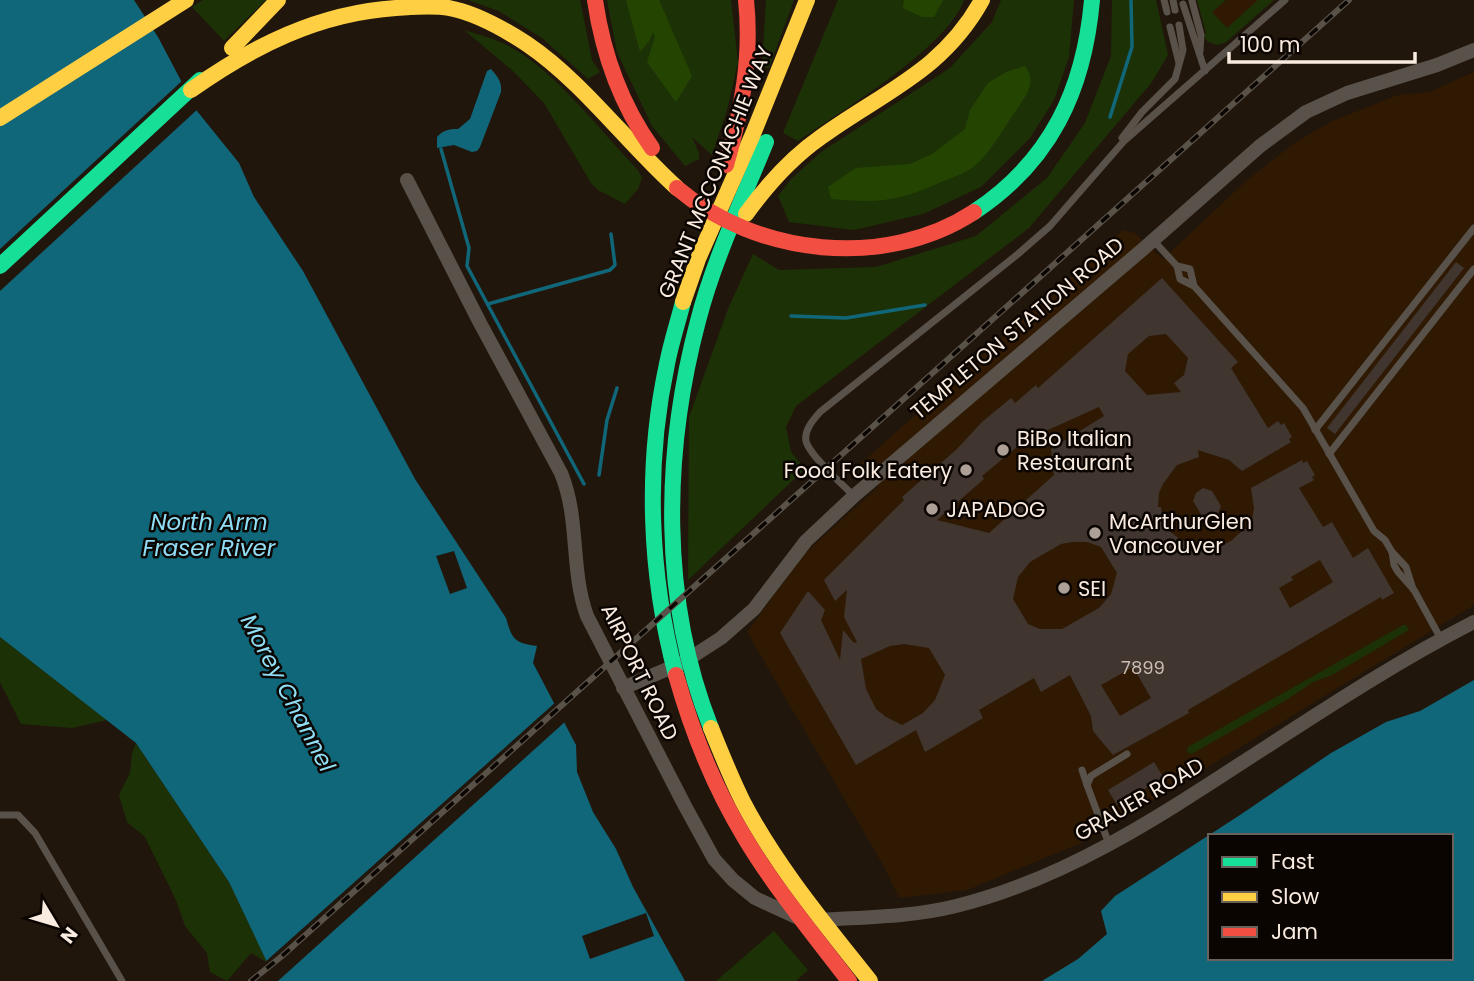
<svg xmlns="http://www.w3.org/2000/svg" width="1474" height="981" font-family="Poppins,sans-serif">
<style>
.built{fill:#2f1903}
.green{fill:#1c3206}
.forest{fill:#244502}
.water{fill:#11677a;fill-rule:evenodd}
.pier{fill:#21160c}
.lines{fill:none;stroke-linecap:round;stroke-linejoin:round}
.stream{stroke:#11677a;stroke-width:3.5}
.building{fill:#40362f;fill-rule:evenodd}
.lane{stroke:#59524a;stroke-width:7}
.street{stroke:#59524a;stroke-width:14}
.fast{stroke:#16e098;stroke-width:16}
.slow{stroke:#ffcf43;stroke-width:16}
.jam{stroke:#f24e42;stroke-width:16}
.rail-casing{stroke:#595249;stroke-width:6}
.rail{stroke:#0b0501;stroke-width:3.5;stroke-dasharray:10;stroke-linecap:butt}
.poi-dot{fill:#ada096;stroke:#0b0501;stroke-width:2.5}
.labels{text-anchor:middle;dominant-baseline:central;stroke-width:5;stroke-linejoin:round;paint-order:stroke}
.number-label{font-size:18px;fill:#cbbeb4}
.street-label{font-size:21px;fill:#f9ebe0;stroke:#0b0501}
.poi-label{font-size:21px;fill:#f9ebe0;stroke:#0b0501;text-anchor:start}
.water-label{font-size:23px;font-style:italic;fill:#90def6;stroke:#0b0501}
</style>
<rect width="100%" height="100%" fill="#21160c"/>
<g class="built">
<polygon points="1207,0 1264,0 1218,40"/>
<polygon points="1474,72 1474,605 1088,840 967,890 899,898 883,865 747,632 804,554 878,487 859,465 1123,230 1135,233 1163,259 1246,181 1293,144 1330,122 1398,95 1429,92"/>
</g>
<g class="green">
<polygon points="203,0 266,0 224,41 192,7"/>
<polygon points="468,0 580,0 592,60 600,72 588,79 542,38 499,11"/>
<polygon points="607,0 731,0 738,62 727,110 712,155 692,137 699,153 699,159 685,166 652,126 617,52"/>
<polygon points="766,0 794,0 769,68 762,67"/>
<path d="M838,0H964C947,48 841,111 798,141L783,133Z"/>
<polygon points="1001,0 1074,0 1069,57 1054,100 1030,138 981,187 923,214 854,230 789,222 778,196 791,179 821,152 950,68 992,22"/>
<polygon points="1112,0 1156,0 1168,55 1152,82 1029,228 796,406 786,427 791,452 805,469 688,580 689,417 728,309 753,254 779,270 876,267 976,236 1047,178 1085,123 1111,56"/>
<polygon points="1197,0 1226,0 1212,12 1227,28 1258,0 1274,0 1225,43 1216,45 1207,41 1204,35 1206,33"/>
<path d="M464,30C476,34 489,37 500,42C550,63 600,131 638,170L642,178L638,189L625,204L598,190L591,183L544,103L513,71Z"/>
<polygon points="1403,625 1406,625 1409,630 1332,675 1313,682 1288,699 1193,753 1190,754 1187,751 1188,747"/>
<polygon points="0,637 107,720 72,728 21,724 0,682"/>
<polygon points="136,743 229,882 268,963 251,953 227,981 210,972 207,953 185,926 176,900 145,837 127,822 119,795 130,773 132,753"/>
<polygon points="774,931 808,970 796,981 716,981"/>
</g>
<g class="forest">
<polygon points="626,0 659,0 692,76 676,102 647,62 655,37 653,32 649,41 640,52"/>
<polygon points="904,0 943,0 934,17 922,17 903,8"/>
<path d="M1025,66C1037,82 1027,94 1017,109C1005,126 994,147 979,162C969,172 954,177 941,182C897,202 879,203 831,199L828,187L856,168L910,164L932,154L965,129L970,110L988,83L1006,72Z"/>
</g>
<g class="water">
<path d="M0,0H134L158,37L197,111L239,163L254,197L303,271L415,479L506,618C512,639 514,643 537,646L533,663L576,745L577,772L593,812L616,849L633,887L685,981H276L229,882L136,743L0,637Z"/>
<path d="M491,69C498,77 502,82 501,92L480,147L477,151L472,152L454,145L437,148V137C443,130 449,129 458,129L470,119L487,71Z"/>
<path d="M1474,680V981H1042L1078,959L1107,934L1101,911L1115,896L1240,815L1331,753L1386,722L1420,711ZM1210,836H1451V958H1210Z"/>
</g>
<g class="pier">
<polygon points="184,79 199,108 0,291 0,249"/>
<polygon points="454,551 467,588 450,594 436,556"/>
<polygon points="557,701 567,720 278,981 272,981 264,963"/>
<polygon points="646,913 654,936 590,959 582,936"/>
</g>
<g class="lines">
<g class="stream">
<polyline points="1110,117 1132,47 1131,0"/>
<polyline points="441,149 469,248 467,266 584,484"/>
<polyline points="488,304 610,270 615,265 611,234"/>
<polyline points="791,316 846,318 925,305"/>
<polyline points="599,475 607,420 617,388"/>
</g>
</g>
<g class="building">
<polygon points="1456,262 1464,268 1335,434 1327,428"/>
<path d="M1162,278L1238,362L1231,368L1268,428L1278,421L1281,425L1284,423L1292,437L1289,439L1291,442L1242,471L1229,460L1198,450L1199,457L1177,465L1163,484L1159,493L1158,507H1161L1164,527L1181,540L1192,545L1207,548L1221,546L1231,541L1244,529H1250L1254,509L1251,488L1302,460L1303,463L1307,461L1315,475L1312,477L1314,480L1299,488L1323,527L1332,522L1353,558L1368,548L1394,593L1382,600L1381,597L1188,710L1189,713L1113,755L1093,731L1091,716L1070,675L1041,692L1034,678L979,710L983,718L925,752L916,730L856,765L780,633L808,591L825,610L821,620L840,660L843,630L854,643L857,642L844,617L847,590L835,601L824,580L904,500L902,497L957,449L982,422L1011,398L1015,403L1036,385L1038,388ZM1166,334L1188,358L1184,375L1174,383L1181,392L1147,395L1125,371L1128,354L1149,336ZM1099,407L1104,416L1051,449L1054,475L989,533L937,520L984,479L982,476L1036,431L1039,434ZM1072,542H1087L1101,547L1117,573L1111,594L1099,608L1062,629H1040L1028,624L1013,599L1018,577L1030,562L1061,544ZM1320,560L1333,582L1290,608L1279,588L1293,580L1291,577ZM904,644L929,648L945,675L935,700L923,713L902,725L886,717L876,709L866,689L861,659L890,646ZM1133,667L1151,698L1120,716L1101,685Z"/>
<polygon points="1203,488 1212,491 1221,506 1218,514 1211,519 1202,516 1193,501 1196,493"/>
<polygon points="1154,762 1164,778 1117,805 1108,790"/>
</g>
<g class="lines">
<g class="lane">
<polyline points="1164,0 1167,12"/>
<polyline points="1173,0 1175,10"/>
<polyline points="1192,1 1201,35 1200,51"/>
<polyline points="1183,4 1205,71"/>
<polyline points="1170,27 1179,63"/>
<polyline points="1122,138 1142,112 1175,79 1183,50 1179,25"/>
<polyline points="1153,240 1177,266 1180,279 1194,286 1303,408 1374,531 1385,540 1392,552 1394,565 1398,572 1414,590 1441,639"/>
<polyline points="1177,266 1190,269 1194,286"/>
<polyline points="1315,430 1474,228"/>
<polyline points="1329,454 1474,269"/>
<path d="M854,496C843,485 809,455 806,441C804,430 813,420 820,412L1018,254L1050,226L1124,141L1285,0"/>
<polyline points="1392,552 1406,567 1413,589"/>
<polyline points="1082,770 1087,785"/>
<polyline points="0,815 18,815 35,833 122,981"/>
<polyline points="1109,844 1087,785 1091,776 1127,754"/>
</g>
<g class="street">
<path d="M407,180L480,323L561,473C580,519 570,569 587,616L685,806L714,859L733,880L755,898L796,917"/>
<polyline points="623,688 684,662 721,638 754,609 806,541 854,496 1142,250 1260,146 1306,112 1347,93 1437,65 1474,50"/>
<path d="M820,920C865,917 912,917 956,906C1062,880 1154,820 1243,762C1319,713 1394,663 1474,622"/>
</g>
<g class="fast">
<path d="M974,212C1051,161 1084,90 1092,0"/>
<polyline points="0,266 200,80"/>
<path d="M676,675C649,574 645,466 667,364C671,343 678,322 683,302"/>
<path d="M711,728C660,600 663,453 698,321C714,259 742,201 766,142"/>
</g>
<g class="slow">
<polyline points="232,48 278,0"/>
<path d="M191,90C253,46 319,13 396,8C413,7 433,5 449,8C476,13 504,29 527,44C583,82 626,142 677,188"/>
<polyline points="0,118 186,0"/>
<path d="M746,214C767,185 791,158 821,137C883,92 943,71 982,0"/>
<polyline points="683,302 698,259 753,134 807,0"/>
<path d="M711,728C721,753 731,778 743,802C777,867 825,924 870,981"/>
</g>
<g class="jam">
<path d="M595,0C603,55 620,103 652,148"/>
<path d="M726,165C742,110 752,57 746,0"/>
<path d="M677,188C757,256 885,270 974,212"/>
<path d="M676,675C692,732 714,787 745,838C775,888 813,934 849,981"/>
</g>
<g class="rail-casing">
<polyline id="rail" points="251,981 282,956 1349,0"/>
</g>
<use href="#rail" class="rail"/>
</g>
<g class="poi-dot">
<circle cx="1003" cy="450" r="7"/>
<circle cx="966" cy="470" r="7"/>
<circle cx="932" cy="509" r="7"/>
<circle cx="1095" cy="533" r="7"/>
<circle cx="1064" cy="588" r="7"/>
</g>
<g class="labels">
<g class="number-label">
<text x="1143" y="667">7899</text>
</g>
<g class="street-label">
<text transform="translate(715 172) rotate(-68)">GRANT MCCONACHIE WAY</text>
<text transform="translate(1017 328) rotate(-40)">TEMPLETON STATION ROAD</text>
<text transform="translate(640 672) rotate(64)">AIRPORT ROAD</text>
<text transform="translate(1139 799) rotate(-30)">GRAUER ROAD</text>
</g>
<g class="poi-label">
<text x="1017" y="438">BiBo Italian<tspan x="1017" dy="24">Restaurant</tspan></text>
<text x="952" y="470" text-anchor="end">Food Folk Eatery</text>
<text x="946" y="509">JAPADOG</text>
<text x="1109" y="521">McArthurGlen<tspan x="1109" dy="24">Vancouver</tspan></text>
<text x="1078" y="588">SEI</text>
</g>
<g class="water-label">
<text x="209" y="522">North Arm<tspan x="209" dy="26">Fraser River</tspan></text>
<text transform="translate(288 693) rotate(62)">Morey Channel</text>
</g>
</g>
<rect x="1208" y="834" width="245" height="126" fill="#0b0501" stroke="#6a615a" stroke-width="2"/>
<rect x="1222" y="857" width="35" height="10" fill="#16e098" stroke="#6a615a" stroke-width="2"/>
<text x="1271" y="869" font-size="21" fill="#f9ebe0">Fast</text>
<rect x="1222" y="892" width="35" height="10" fill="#ffcf43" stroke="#6a615a" stroke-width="2"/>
<text x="1271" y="904" font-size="21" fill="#f9ebe0">Slow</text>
<rect x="1222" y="927" width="35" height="10" fill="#f24e42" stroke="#6a615a" stroke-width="2"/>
<text x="1271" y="939" font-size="21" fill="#f9ebe0">Jam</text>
<g transform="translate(56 925) rotate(128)" stroke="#0b0501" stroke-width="5" paint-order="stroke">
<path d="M0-5L12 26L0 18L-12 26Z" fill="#f9ebe0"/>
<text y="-10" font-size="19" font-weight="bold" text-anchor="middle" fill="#f9ebe0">N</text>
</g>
<path d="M1229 52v10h186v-10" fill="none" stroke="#f9ebe0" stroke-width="3.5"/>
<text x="1240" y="52" font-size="21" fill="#f9ebe0" stroke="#0b0501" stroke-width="5" paint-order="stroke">100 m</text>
</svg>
